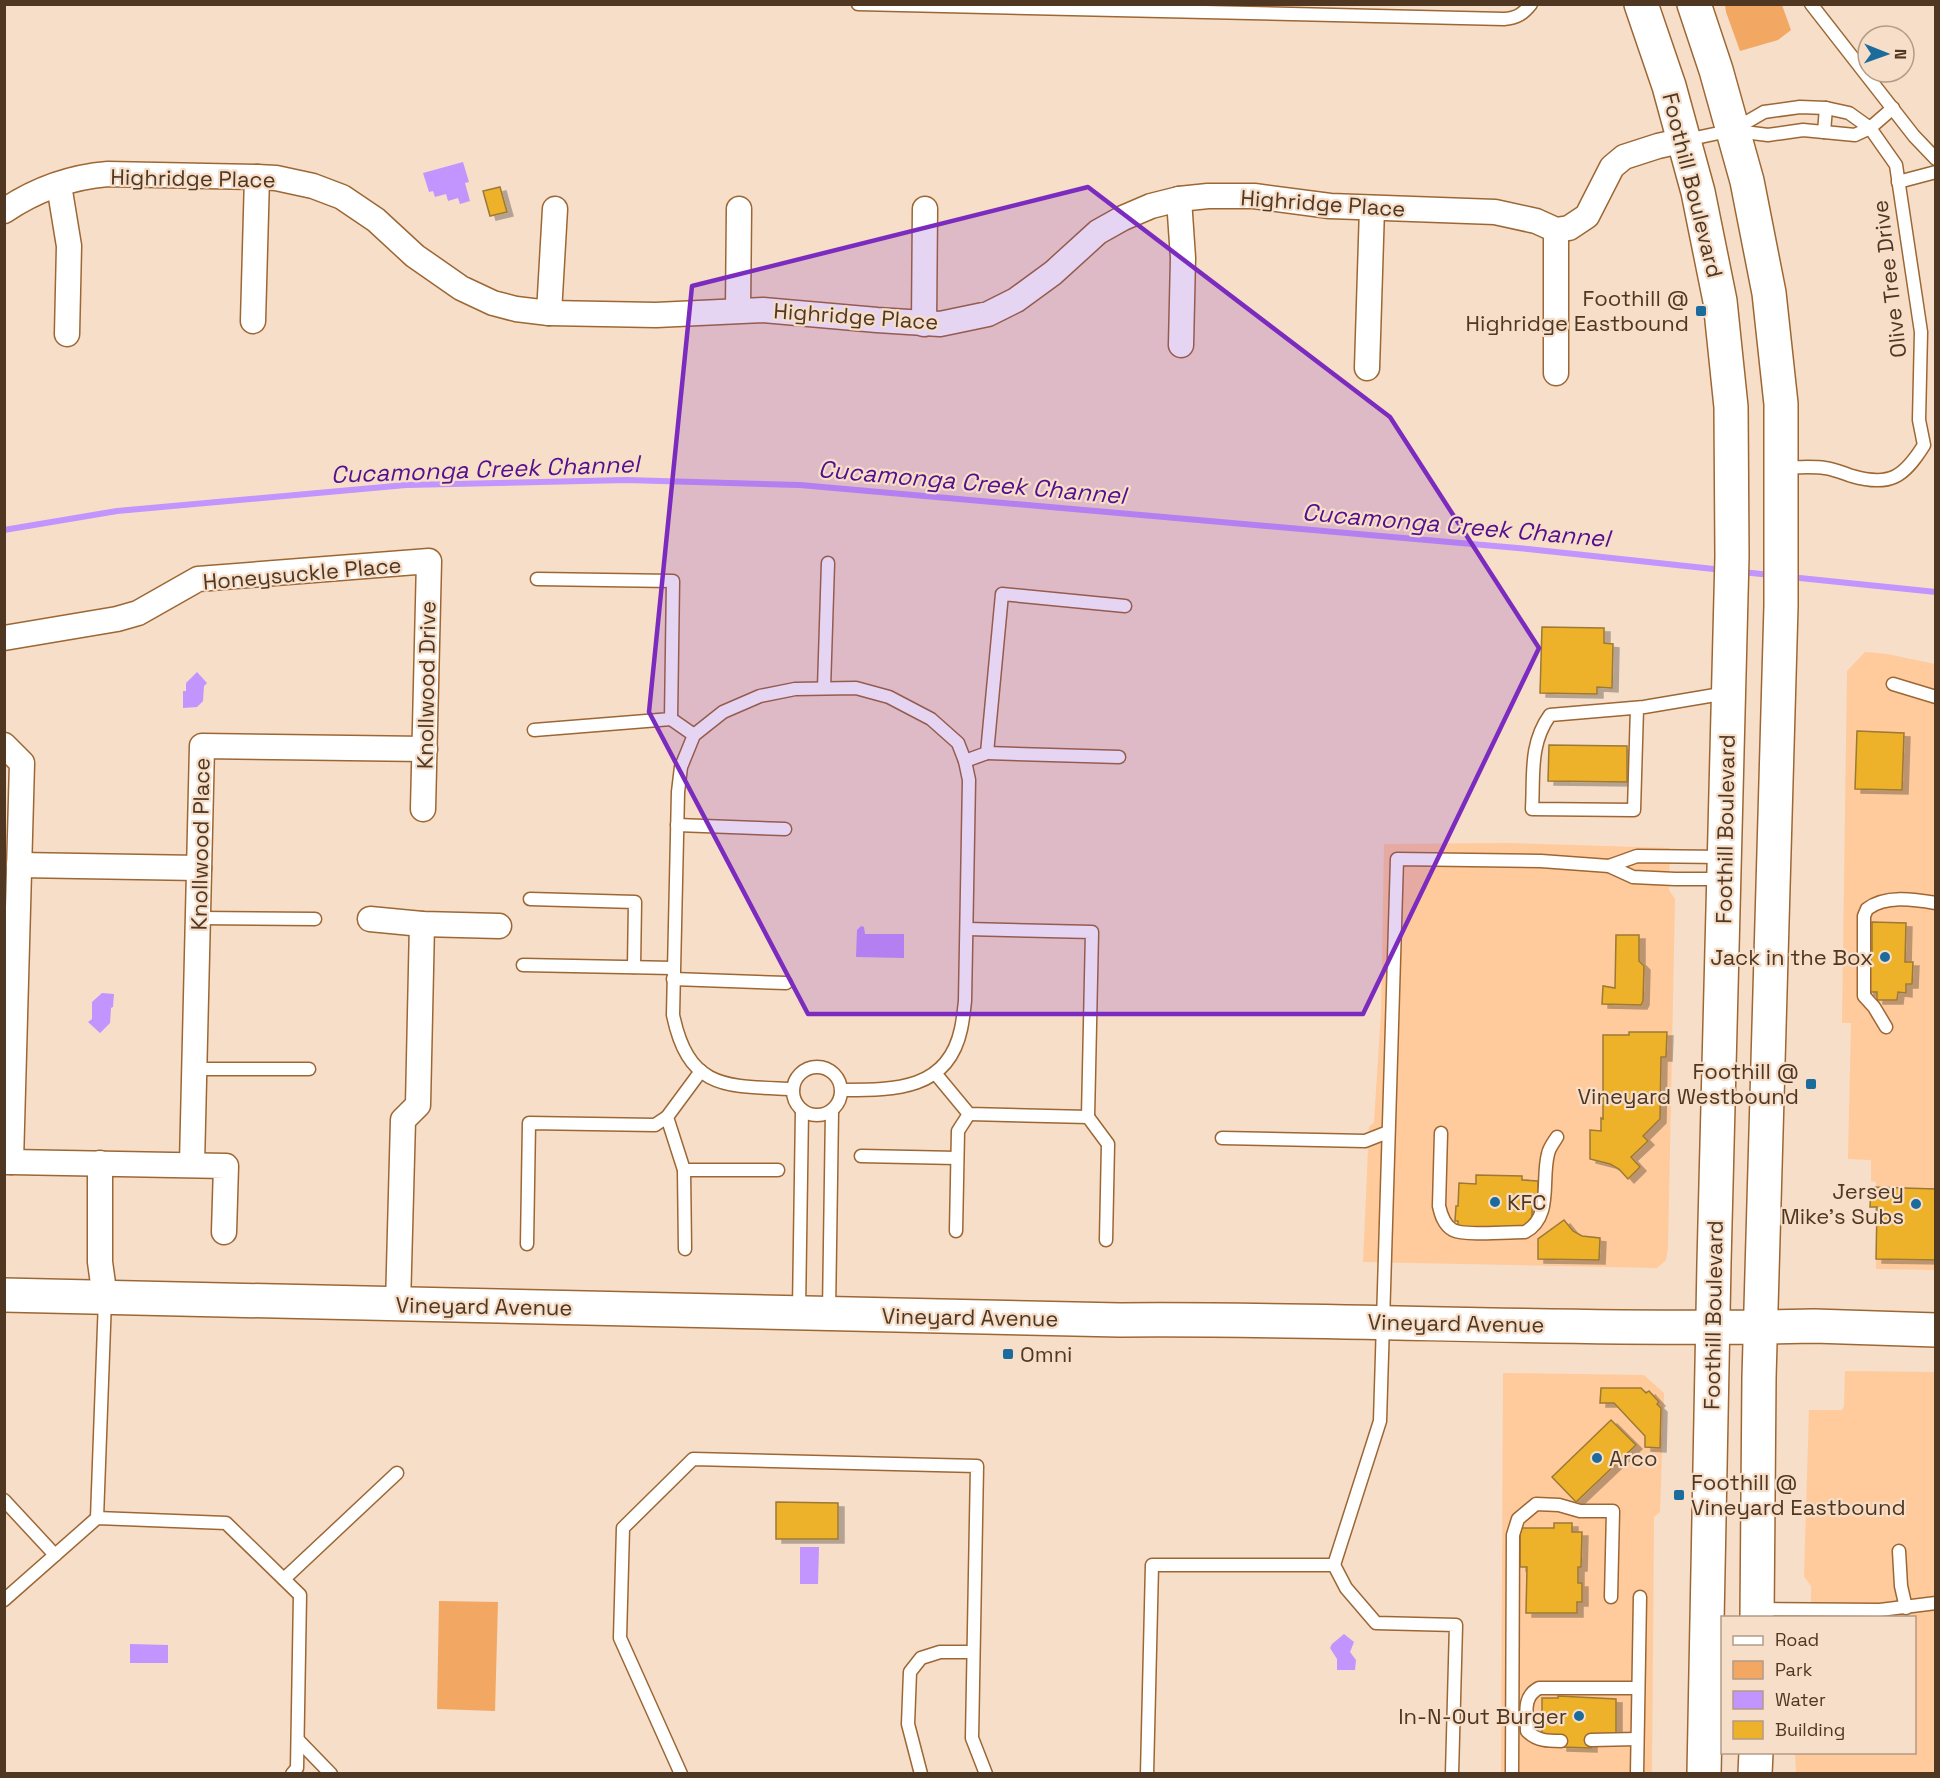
<svg xmlns="http://www.w3.org/2000/svg" width="1940" height="1778" font-family="'Space Grotesk',sans-serif">
<style>
.built{fill:#ffca9c}
.green{fill:#f2a863}
.water{fill:#c194fe}
.lines{fill:none;stroke-linecap:round;stroke-linejoin:round}
.stream{stroke:#c194fe;stroke-width:6}
.building{fill:#eeb22a;stroke:#9c7934;stroke-width:1.5;filter:url(#shadow)}
.service-casing{stroke:#9d6734;stroke-width:15}
.minor-casing{stroke:#9d6734;stroke-width:27}
.secondary-casing{stroke:#9d6734;stroke-width:36}
.primary-casing{stroke:#9d6734;stroke-width:36}
.service{stroke:#fff;stroke-width:12}
.minor{stroke:#fff;stroke-width:24}
.secondary{stroke:#fff;stroke-width:33}
.primary{stroke:#fff;stroke-width:33}
.marked{fill:#7b2cbf;fill-opacity:0.2;stroke:#7b2cbf;stroke-width:4.5;stroke-linejoin:round}
.poi-dot{fill:#1c6b9d;stroke:#f6dec9;stroke-width:2}
.labels{text-anchor:middle;dominant-baseline:central;stroke-width:4.5;stroke-linejoin:round;paint-order:stroke}
.street-label{font-size:22px;fill:#4f3721;stroke:#f6dec9}
.poi-label{font-size:22px;fill:#4f3721;stroke:#f6dec9;text-anchor:end}
.water-label{font-size:24px;font-style:italic;fill:#540e8e;stroke:#f6dec9}
</style>
<defs>
<filter id="shadow"><feDropShadow dx="6" dy="4" stdDeviation="0" flood-color="#0004"/></filter>
</defs>
<rect width="100%" height="100%" fill="#f6dec9"/>
<g class="built">
<polygon points="1865,652 1887,654 1935,664 1935,1270 1876,1269 1877,1208 1870,1207 1871,1187 1876,1187 1876,1182 1871,1181 1871,1160 1848,1159 1851,1023 1842,1023 1847,671"/>
<polygon points="1508,843 1670,848 1669,890 1675,899 1668,1248 1666,1260 1657,1268 1363,1262 1369,1127 1374,1122 1381,1012 1384,844"/>
<polygon points="1845,1371 1935,1372 1935,1773 1796,1773 1795,1753 1914,1752 1914,1618 1811,1617 1811,1586 1804,1576 1809,1410 1842,1410 1844,1406"/>
<polygon points="1503,1373 1644,1375 1664,1393 1660,1512 1654,1517 1652,1773 1501,1774"/>
</g>
<g class="green">
<polygon points="1725,5 1782,5 1791,30 1778,40 1740,51 1726,12"/>
<polygon points="439,1601 498,1602 495,1711 437,1709"/>
</g>
<g class="water">
<polygon points="463,162 469,182 465,183 470,201 460,204 458,198 448,201 446,194 435,197 433,191 429,192 423,173"/>
<polygon points="197,672 207,683 204,686 203,701 197,707 183,708 183,691 186,691 186,683"/>
<polygon points="861,926 864,927 865,934 904,934 904,958 856,957 857,930"/>
<polygon points="102,993 114,994 113,1007 111,1008 110,1023 100,1033 88,1022 92,1019 92,1002"/>
<polygon points="800,1547 819,1547 818,1584 800,1584"/>
<polygon points="1344,1634 1354,1642 1350,1652 1356,1660 1355,1670 1337,1670 1337,1659 1330,1648 1332,1644"/>
<polygon points="130,1644 168,1645 168,1663 130,1663"/>
</g>
<g class="lines">
<g class="stream">
<polyline points="4,530 117,511 406,485 626,480 800,485 1528,549 1723,570"/>
<polyline points="1742,572 1771,575"/>
<polyline points="1790,577 1936,592"/>
</g>
</g>
<g class="building">
<polygon points="500,187 507,212 490,216 483,191"/>
<polygon points="1542,627 1604,628 1604,643 1613,644 1612,688 1597,687 1597,694 1540,693"/>
<polygon points="1857,731 1904,733 1902,790 1855,789"/>
<polygon points="1549,745 1627,746 1627,782 1548,781"/>
<polygon points="1872,922 1906,923 1905,962 1913,962 1912,984 1906,984 1906,993 1898,992 1897,1000 1877,1000 1877,992 1868,992 1866,953 1872,953"/>
<polygon points="1616,935 1639,935 1639,961 1644,966 1643,1001 1641,1005 1602,1004 1603,986 1615,988"/>
<polygon points="1629,1032 1667,1032 1666,1057 1661,1057 1660,1119 1643,1136 1648,1141 1631,1157 1640,1167 1628,1179 1619,1169 1610,1164 1590,1159 1590,1130 1601,1131 1601,1118 1603,1119 1603,1035 1629,1035"/>
<polygon points="1476,1175 1522,1176 1522,1180 1538,1181 1538,1198 1532,1198 1532,1226 1516,1226 1516,1229 1458,1228 1458,1221 1455,1221 1456,1206 1458,1206 1459,1183 1476,1184"/>
<polygon points="1871,1187 1936,1189 1936,1260 1876,1259 1877,1207 1870,1207"/>
<polygon points="1564,1220 1573,1231 1582,1236 1600,1238 1599,1260 1538,1259 1538,1239"/>
<polygon points="1601,1388 1641,1388 1646,1393 1649,1391 1659,1402 1657,1404 1661,1408 1660,1448 1645,1447 1645,1436 1614,1403 1600,1403"/>
<polygon points="1611,1420 1636,1445 1576,1502 1552,1477"/>
<polygon points="776,1502 838,1503 838,1539 776,1539"/>
<polygon points="1554,1523 1572,1523 1572,1532 1582,1532 1581,1567 1578,1567 1578,1583 1582,1583 1582,1602 1577,1602 1577,1613 1526,1613 1527,1567 1520,1567 1520,1528 1554,1528"/>
<polygon points="1558,1696 1616,1699 1616,1734 1591,1734 1591,1748 1561,1747 1561,1735 1542,1735 1542,1698 1558,1698"/>
</g>
<g class="lines">
<g class="service-casing">
<g id="service">
<path d="M858,4L1504,19C1517,18 1523,14 1531,4"/>
<polyline points="1811,4 1914,136 1936,159"/>
<polyline points="1736,131 1768,135 1803,130 1855,135 1870,128 1893,108"/>
<polyline points="1824,132 1826,108"/>
<path d="M1686,140L1733,130L1764,112L1800,107L1826,108L1849,113L1870,128L1896,165L1921,332L1919,420L1924,445C1904,477 1890,487 1852,476C1843,473 1834,469 1825,468C1811,466 1797,468 1783,467"/>
<polyline points="1898,182 1936,172"/>
<polyline points="1893,684 1936,697"/>
<polyline points="824,688 828,563"/>
<path d="M1637,708L1634,810L1532,809C1534,775 1529,744 1550,715L1644,707L1727,693"/>
<polyline points="671,719 694,735"/>
<polyline points="534,730 671,719 673,581 537,579"/>
<polyline points="987,753 1119,757"/>
<polyline points="965,761 987,753 1002,594 1125,606"/>
<polyline points="677,825 785,829"/>
<polyline points="1609,866 1637,856 1723,857"/>
<polyline points="530,899 635,902 634,967"/>
<polyline points="198,918 315,919"/>
<polyline points="967,929 1092,932 1088,1117"/>
<polyline points="523,965 673,968"/>
<polyline points="673,979 786,983"/>
<path d="M1886,1027L1874,1007L1864,996V916L1867,909C1885,895 1913,899 1936,903"/>
<circle cx="817" cy="1091" r="24"/>
<polyline points="194,1069 309,1069"/>
<polyline points="935,1073 969,1114 1088,1117 1108,1144 1106,1240"/>
<path d="M793,1089C727,1086 689,1091 673,1015L678,792L681,767L694,735L723,712L760,696L795,689L856,688L889,697L931,719L958,743L965,761L969,780L965,1001C964,1010 963,1020 961,1029C948,1091 893,1090 842,1090"/>
<path d="M1441,1133L1439,1206C1441,1215 1444,1225 1453,1230C1464,1236 1510,1232 1525,1232C1553,1217 1541,1180 1548,1154C1549,1148 1554,1142 1557,1137"/>
<polyline points="1222,1138 1365,1141 1388,1132"/>
<polyline points="861,1156 957,1158"/>
<polyline points="684,1170 778,1170"/>
<polyline points="956,1231 958,1131 969,1114"/>
<polyline points="527,1244 529,1123 655,1125 667,1117"/>
<polyline points="685,1249 684,1170 667,1117 701,1071"/>
<polyline points="799,1310 802,1110"/>
<polyline points="829,1312 832,1111"/>
<polyline points="4,1500 55,1555"/>
<polyline points="97,1518 105,1299"/>
<polyline points="1899,1551 1901,1586 1906,1608"/>
<polyline points="1334,1565 1380,1421 1397,859 1541,861 1609,866 1633,877 1675,879 1723,879"/>
<polyline points="284,1579 397,1473"/>
<polyline points="4,1600 97,1518 226,1523 300,1595 297,1768 292,1774"/>
<polyline points="1757,1609 1880,1610 1936,1603"/>
<polyline points="298,1740 331,1774"/>
<polyline points="1591,1740 1637,1739"/>
<path d="M1561,1741C1548,1741 1537,1741 1527,1731C1527,1713 1522,1697 1539,1688H1638"/>
<polyline points="681,1774 620,1638 623,1528 693,1459 977,1466 972,1738 986,1774"/>
<polyline points="921,1774 908,1724 910,1672 921,1658 940,1652 973,1652"/>
<polyline points="1147,1774 1152,1565 1334,1565 1346,1588 1376,1623 1456,1625 1452,1774"/>
<polyline points="1512,1774 1513,1535 1518,1519 1536,1504 1559,1505 1580,1511 1613,1511 1611,1597"/>
<polyline points="1637,1774 1640,1597"/>
</g>
</g>
<g class="minor-casing">
<g id="minor">
<polyline points="59,185 69,246 67,334"/>
<polyline points="1179,199 1183,258 1181,345"/>
<path d="M4,211C35,190 71,177 108,174L257,177L276,178L313,186L342,197L376,220L415,256L461,288L493,303L516,309L549,313L656,315L763,310L877,320L940,324L988,314L1016,300L1053,273L1098,232L1123,218L1151,206L1179,199L1208,196H1254L1330,206L1495,212L1536,221L1556,230L1569,228L1587,216L1612,167L1624,157L1658,146L1685,140"/>
<polyline points="738,310 739,209"/>
<polyline points="549,313 555,209"/>
<polyline points="253,321 257,177"/>
<polyline points="924,324 925,209"/>
<polyline points="1367,368 1372,208"/>
<polyline points="1556,373 1556,230"/>
<polyline points="4,638 117,619 138,613 198,579 429,561 423,809"/>
<polyline points="4,745 22,763 11,1162 4,1162"/>
<polyline points="19,865 199,868"/>
<polyline points="370,919 422,924 499,926"/>
<polyline points="11,1162 226,1166 224,1232"/>
<polyline points="100,1163 100,1262 105,1298"/>
<polyline points="192,1164 202,746 425,749"/>
<polyline points="398,1305 403,1120 418,1105 422,924"/>
</g>
</g>
<g class="secondary-casing">
<polyline id="secondary" points="1762,1327 1814,1326 1936,1330"/>
</g>
<g class="primary-casing">
<g id="primary">
<polyline points="1641,4 1669,86 1698,192 1720,301 1731,407 1732,556 1714,1263 1704,1774"/>
<polyline points="1694,4 1716,70 1747,181 1769,293 1781,404 1781,606 1759,1378 1757,1618"/>
<path d="M4,1295L1120,1320C1334,1318 1548,1330 1762,1327"/>
<polyline points="1755,1774 1756,1752"/>
</g>
</g>
<use href="#service" class="service"/>
<use href="#minor" class="minor"/>
<use href="#secondary" class="secondary"/>
<use href="#primary" class="primary"/>
</g>
<path class="marked" d="M1088,187L1390,417L1539,648L1363,1014H808L649,712L692,286Z"/>
<g class="poi-dot">
<rect x="1695" y="305" width="12" height="12" rx="3"/>
<circle cx="1885" cy="957" r="6"/>
<rect x="1805" y="1078" width="12" height="12" rx="3"/>
<circle cx="1495" cy="1202" r="6"/>
<circle cx="1916" cy="1204" r="6"/>
<rect x="1002" y="1348" width="12" height="12" rx="3"/>
<circle cx="1597" cy="1458" r="6"/>
<rect x="1673" y="1489" width="12" height="12" rx="3"/>
<circle cx="1579" cy="1716" r="6"/>
</g>
<g class="labels">
<g class="street-label">
<text transform="translate(193 178) rotate(1)">Highridge Place</text>
<text transform="translate(1693 185) rotate(76)">Foothill Boulevard</text>
<text transform="translate(1323 203) rotate(4)">Highridge Place</text>
<text transform="translate(1889 279) rotate(-97)">Olive Tree Drive</text>
<text transform="translate(856 316) rotate(4)">Highridge Place</text>
<text transform="translate(302 573) rotate(-5)">Honeysuckle Place</text>
<text transform="translate(426 685) rotate(-89)">Knollwood Drive</text>
<text transform="translate(1725 829) rotate(-89)">Foothill Boulevard</text>
<text transform="translate(200 844) rotate(-89)">Knollwood Place</text>
<text transform="translate(484 1306) rotate(1)">Vineyard Avenue</text>
<text transform="translate(1713 1315) rotate(-89)">Foothill Boulevard</text>
<text transform="translate(970 1317) rotate(1)">Vineyard Avenue</text>
<text transform="translate(1456 1323) rotate(1)">Vineyard Avenue</text>
</g>
<g class="poi-label">
<text x="1689" y="298">Foothill @<tspan x="1689" dy="25">Highridge Eastbound</tspan></text>
<text x="1873" y="957">Jack in the Box</text>
<text x="1799" y="1071">Foothill @<tspan x="1799" dy="25">Vineyard Westbound</tspan></text>
<text x="1904" y="1191">Jersey<tspan x="1904" dy="25">Mike's Subs</tspan></text>
<text x="1507" y="1202" text-anchor="start">KFC</text>
<text x="1020" y="1354" text-anchor="start">Omni</text>
<text x="1609" y="1458" text-anchor="start">Arco</text>
<text x="1691" y="1482" text-anchor="start">Foothill @<tspan x="1691" dy="25">Vineyard Eastbound</tspan></text>
<text x="1567" y="1716">In-N-Out Burger</text>
</g>
<g class="water-label">
<text transform="translate(485 469) rotate(-2)">Cucamonga Creek Channel</text>
<text transform="translate(972 482) rotate(5)">Cucamonga Creek Channel</text>
<text transform="translate(1456 525) rotate(5)">Cucamonga Creek Channel</text>
</g>
</g>
<rect width="1940" height="1778" fill="none" stroke="#4f3721" stroke-width="12"/>
<rect x="1721" y="1616" width="195" height="138" fill="#f6dec9" stroke="#b39b86" stroke-width="1.5"/>
<rect x="1733" y="1636" width="30" height="9" fill="#ffffff" stroke="#b39b86" stroke-width="1.5"/>
<text x="1775" y="1646" font-size="18" fill="#4f3721">Road</text>
<rect x="1733" y="1661" width="30" height="18" fill="#f2a863" stroke="#b39b86" stroke-width="1.5"/>
<text x="1775" y="1676" font-size="18" fill="#4f3721">Park</text>
<rect x="1733" y="1691" width="30" height="18" fill="#c194fe" stroke="#b39b86" stroke-width="1.5"/>
<text x="1775" y="1706" font-size="18" fill="#4f3721">Water</text>
<rect x="1733" y="1721" width="30" height="18" fill="#eeb22a" stroke="#b39b86" stroke-width="1.5"/>
<text x="1775" y="1736" font-size="18" fill="#4f3721">Building</text>
<g transform="translate(1886 54) rotate(91)"><circle r="28" fill="#f6dec9" stroke="#b39b86" stroke-width="1.5"/>
<path d="M0-4.5L10 22L0 15L-10 22Z" fill="#1c6b9d"/>
<text y="-9" font-size="16" font-weight="bold" text-anchor="middle" fill="#4f3721">N</text>
</g>
</svg>
